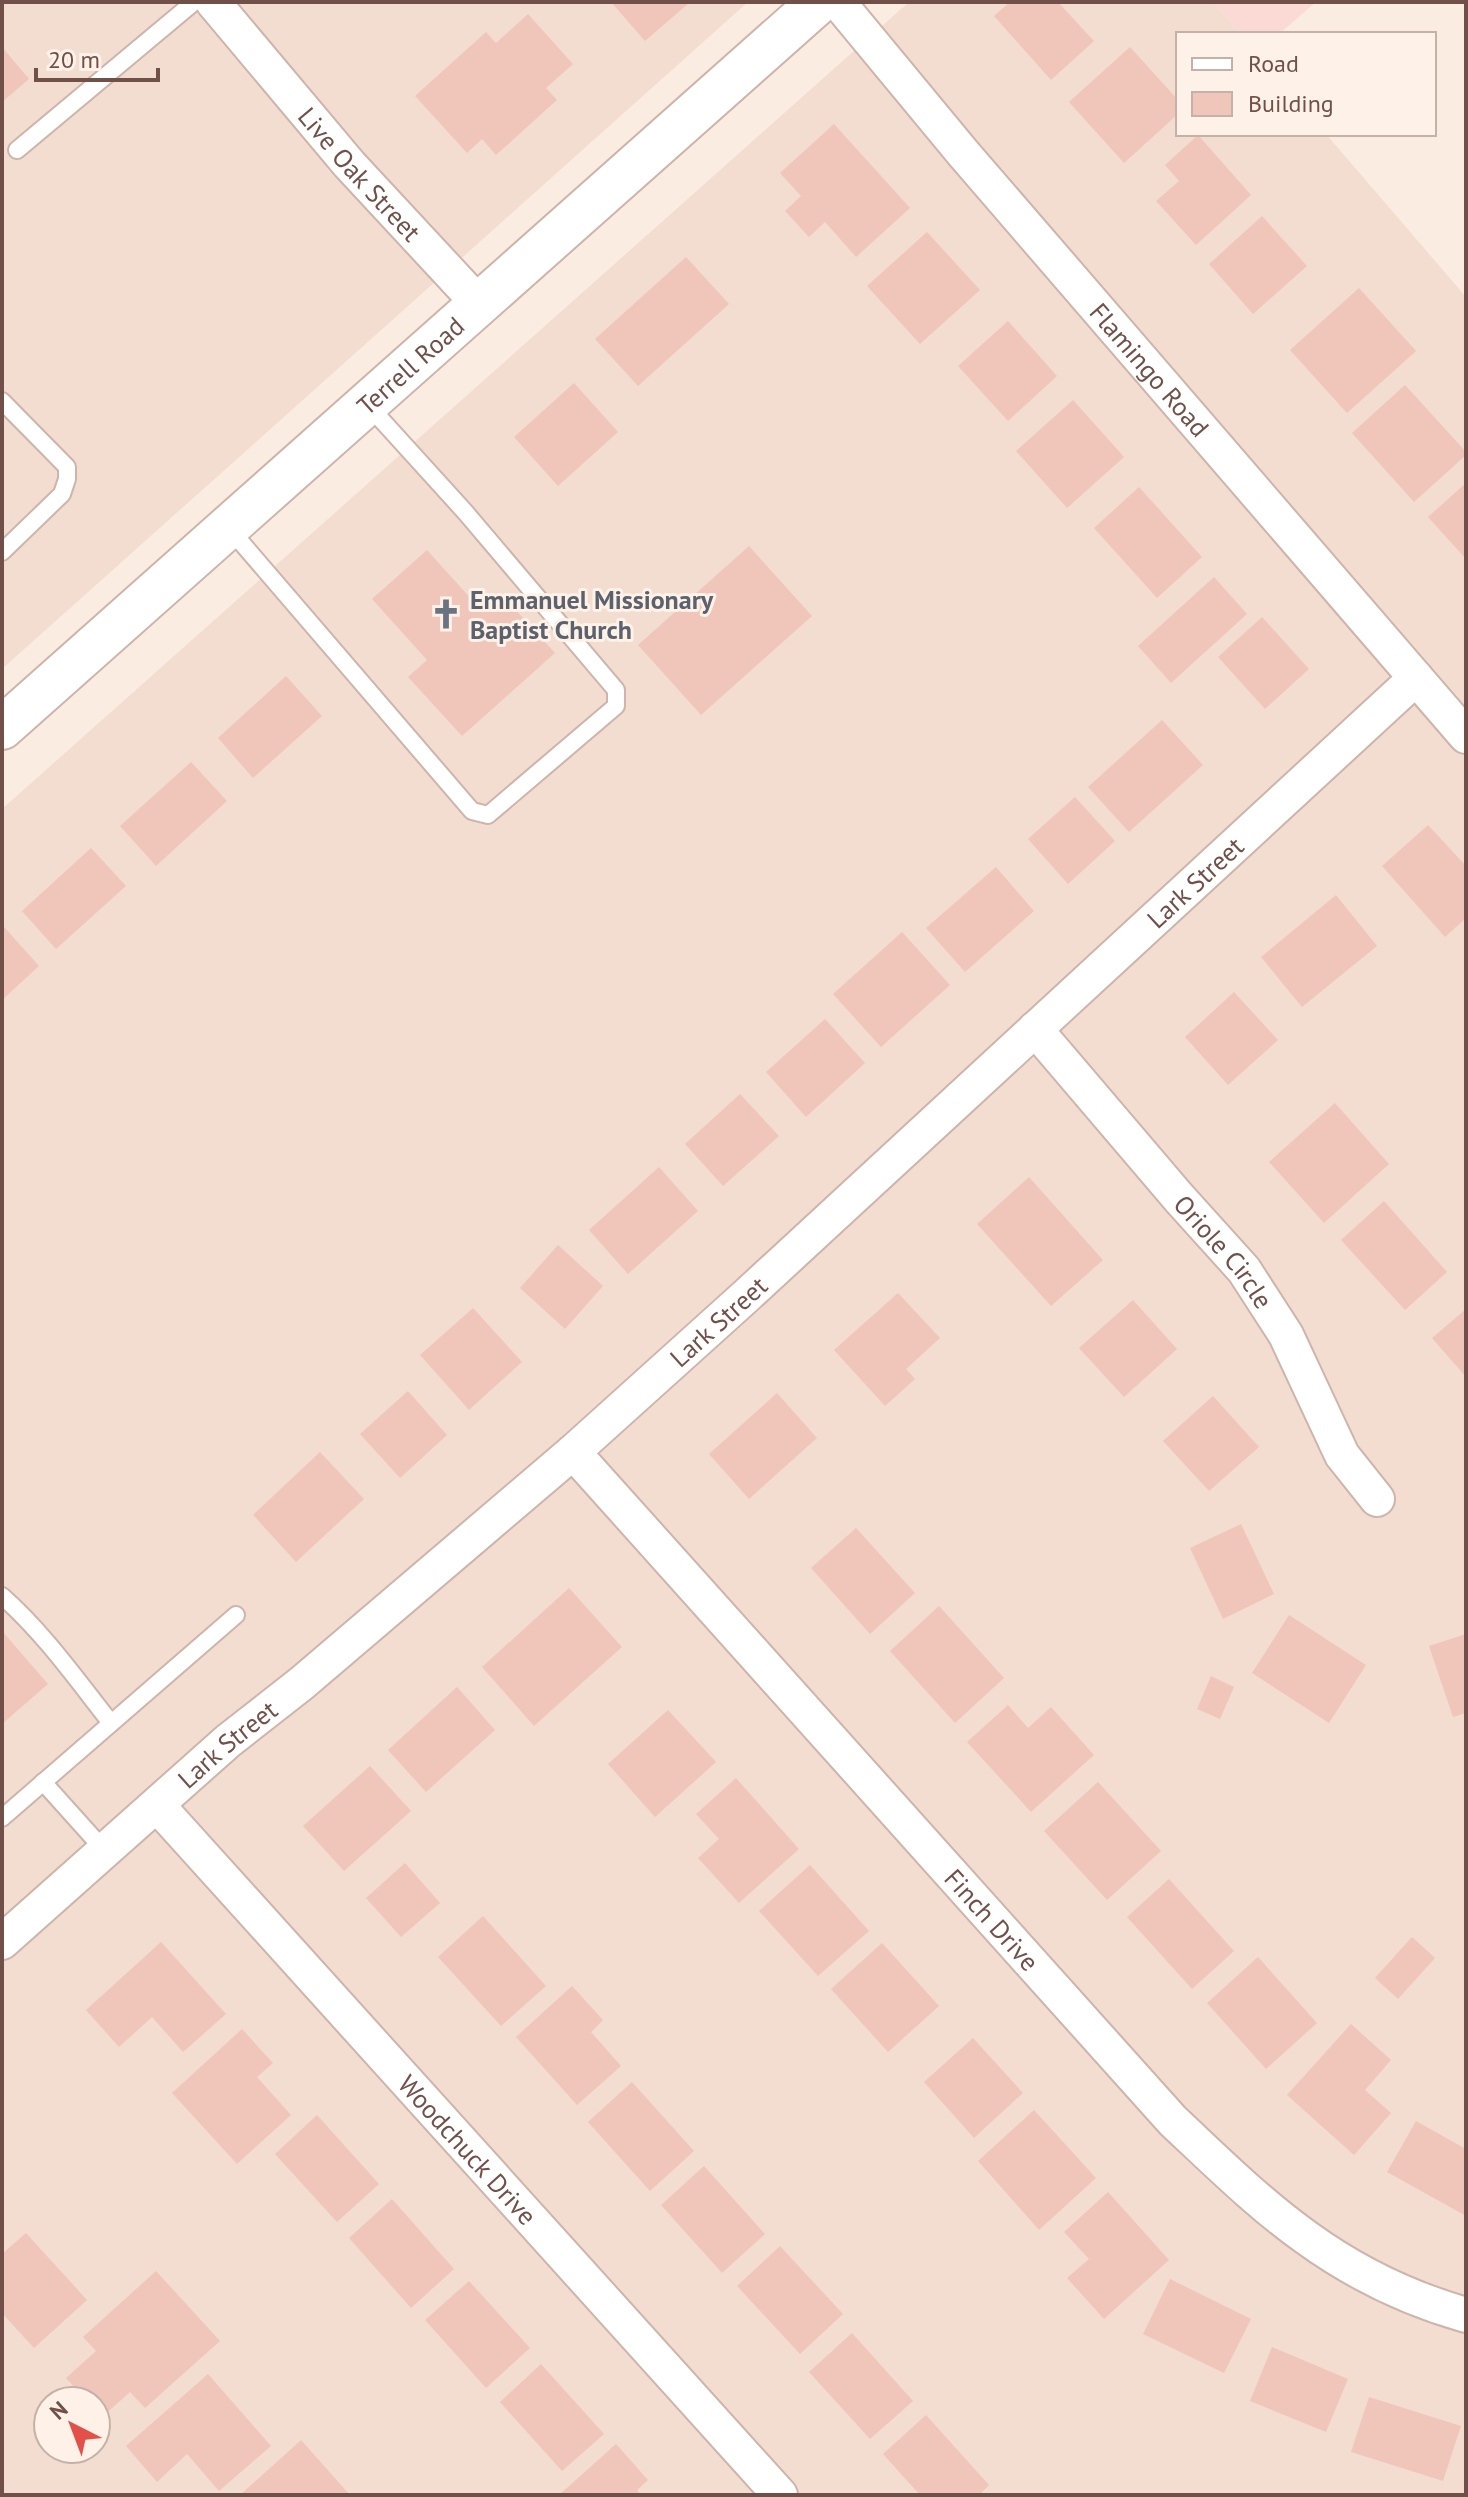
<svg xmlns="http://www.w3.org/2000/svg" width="1468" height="2497" font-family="'PT Sans',sans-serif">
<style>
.residential{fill:#f2ddd0;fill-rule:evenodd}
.commercial{fill:#fbdad5}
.building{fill:#f0c6ba}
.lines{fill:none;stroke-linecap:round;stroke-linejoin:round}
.service-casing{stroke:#ceb4ab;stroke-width:20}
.minor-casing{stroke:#ceb4ab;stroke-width:38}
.tertiary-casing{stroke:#ceb4ab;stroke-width:46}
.service{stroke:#fff;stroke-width:16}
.minor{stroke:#fff;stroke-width:34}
.tertiary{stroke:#fff;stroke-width:42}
.labels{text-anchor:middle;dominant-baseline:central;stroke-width:6;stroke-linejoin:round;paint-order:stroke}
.street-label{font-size:26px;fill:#715049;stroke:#fef1e7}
.worship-label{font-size:26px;font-weight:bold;fill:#5b616d;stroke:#fef1e7;text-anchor:start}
</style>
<rect width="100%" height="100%" fill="#fbece1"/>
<g class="residential">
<polygon points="2,2 748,2 2,669"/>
<path d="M909,2H1213L1241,34H1178V134H1326L1466,297V2495H2V809ZM48,2401H96V2449H48Z"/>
</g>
<polygon class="commercial" points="1213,2 1316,2 1279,34 1241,34"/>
<g class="building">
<polygon points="611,2 690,2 645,41"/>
<polygon points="1010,2 1058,2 1094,41 1051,80 994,16"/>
<polygon points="528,14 573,64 546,88 557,100 496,155 482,139 467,153 415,96 486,32 496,43"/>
<polygon points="2,47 29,79 2,102"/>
<polygon points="1130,47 1178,100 1178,114 1124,163 1069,102"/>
<polygon points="834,124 910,208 856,257 825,222 809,237 785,211 801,196 780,173"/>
<polygon points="1198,135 1251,195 1196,245 1156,201 1179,181 1165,165"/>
<polygon points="1262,216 1307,266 1253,314 1209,264"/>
<polygon points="927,232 980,290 920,344 867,286"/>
<polygon points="686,257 729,304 638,386 595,339"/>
<polygon points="1359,288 1416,351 1347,413 1290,350"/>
<polygon points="1008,321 1057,376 1008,421 958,366"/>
<polygon points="574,383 618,432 558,486 514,437"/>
<polygon points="1405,385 1466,452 1466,455 1414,502 1352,433"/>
<polygon points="1073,400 1124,457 1067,508 1016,451"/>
<polygon points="1466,483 1466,559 1428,517"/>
<polygon points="1139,487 1202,557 1157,598 1094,528"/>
<polygon points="749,546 812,616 701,715 638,645"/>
<polygon points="427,550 483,612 502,595 555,653 462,736 408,677 427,660 372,599"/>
<polygon points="1214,577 1247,614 1171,683 1138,646"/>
<polygon points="1262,617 1309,669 1265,709 1218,657"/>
<polygon points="286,676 322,716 253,778 218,738"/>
<polygon points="1162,720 1203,765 1129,832 1088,787"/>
<polygon points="191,762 227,801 156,866 120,826"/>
<polygon points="1075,797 1115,841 1068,884 1028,839"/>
<polygon points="1428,825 1466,866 1466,918 1445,937 1382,866"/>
<polygon points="91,848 126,886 56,949 22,911"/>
<polygon points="996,867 1034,911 965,972 926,928"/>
<polygon points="1336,895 1377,946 1302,1007 1261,957"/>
<polygon points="4,927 39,966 2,1000 2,929"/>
<polygon points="902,932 950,985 881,1047 833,994"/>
<polygon points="1234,992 1278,1040 1228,1085 1185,1037"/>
<polygon points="825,1019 865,1063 806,1117 766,1072"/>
<polygon points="740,1094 779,1136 723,1186 685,1144"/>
<polygon points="1335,1103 1389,1164 1324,1223 1269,1162"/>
<polygon points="659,1167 698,1211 628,1274 589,1230"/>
<polygon points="1029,1177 1103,1260 1051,1306 977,1224"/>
<polygon points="1384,1201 1447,1272 1405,1310 1341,1240"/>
<polygon points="558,1245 603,1286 565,1329 520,1288"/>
<polygon points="898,1293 940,1338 906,1369 915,1379 885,1406 834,1350"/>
<polygon points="1133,1300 1177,1349 1124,1397 1079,1348"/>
<polygon points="473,1308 522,1362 469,1410 420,1355"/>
<polygon points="1466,1309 1466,1377 1432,1338"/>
<polygon points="408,1391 447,1435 400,1478 360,1434"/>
<polygon points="777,1393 817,1438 749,1499 709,1454"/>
<polygon points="1213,1396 1259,1447 1209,1491 1163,1441"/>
<polygon points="320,1452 364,1499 296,1562 253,1515"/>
<polygon points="1241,1524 1274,1594 1223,1619 1190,1548"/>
<polygon points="856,1528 915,1593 870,1634 811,1568"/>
<polygon points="569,1588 622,1647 534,1726 482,1667"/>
<polygon points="939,1606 1004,1678 955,1723 890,1651"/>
<polygon points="1289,1615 1366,1665 1329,1723 1252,1673"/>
<polygon points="2,1631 48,1684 2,1724"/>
<polygon points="1466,1634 1466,1713 1453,1717 1429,1646"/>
<polygon points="1211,1676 1234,1687 1220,1719 1197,1709"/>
<polygon points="457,1687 495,1730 426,1792 388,1750"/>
<polygon points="1008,1705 1028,1728 1051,1707 1094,1755 1031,1812 967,1742"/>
<polygon points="668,1710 716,1762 655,1817 608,1764"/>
<polygon points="370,1766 411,1811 344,1871 303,1826"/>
<polygon points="736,1778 799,1849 739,1903 698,1858 719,1839 696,1814"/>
<polygon points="1098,1782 1161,1851 1107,1900 1044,1831"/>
<polygon points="405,1863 440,1903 401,1937 366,1898"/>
<polygon points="810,1865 869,1931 818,1976 759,1911"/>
<polygon points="1169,1879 1234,1951 1192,1989 1127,1917"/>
<polygon points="483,1916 546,1986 501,2026 438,1957"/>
<polygon points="1412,1937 1435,1958 1398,1999 1375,1978"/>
<polygon points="161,1942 226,2014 183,2052 152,2017 119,2047 86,2010"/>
<polygon points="882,1943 939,2006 888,2052 831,1989"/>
<polygon points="1258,1957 1317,2023 1266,2069 1207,2003"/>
<polygon points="572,1986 603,2020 591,2032 621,2066 577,2105 516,2037"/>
<polygon points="1351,2024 1391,2060 1365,2090 1391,2113 1354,2155 1287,2095"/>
<polygon points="242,2029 273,2063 257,2077 291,2115 237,2164 172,2093"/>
<polygon points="973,2038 1023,2093 974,2138 924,2082"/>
<polygon points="632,2082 694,2151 650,2191 588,2122"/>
<polygon points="1034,2110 1096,2178 1039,2230 978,2161"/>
<polygon points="317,2115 379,2184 337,2222 275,2154"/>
<polygon points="1416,2121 1466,2149 1466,2216 1387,2172"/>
<polygon points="704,2166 765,2234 722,2273 661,2205"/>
<polygon points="1108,2192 1169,2260 1104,2319 1067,2278 1089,2259 1064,2232"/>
<polygon points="392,2199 454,2269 411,2308 349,2238"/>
<polygon points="26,2233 87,2300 34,2348 2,2313 2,2254"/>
<polygon points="780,2246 843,2314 800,2354 737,2286"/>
<polygon points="156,2271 220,2341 145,2408 130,2392 102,2417 96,2411 96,2401 87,2401 66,2378 96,2351 83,2337"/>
<polygon points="1170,2279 1251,2319 1224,2373 1143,2334"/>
<polygon points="469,2281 530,2348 486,2388 425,2320"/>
<polygon points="852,2333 913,2401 870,2439 809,2372"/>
<polygon points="1272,2347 1348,2379 1326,2432 1250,2401"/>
<polygon points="541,2364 604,2434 562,2471 500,2402"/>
<polygon points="208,2374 271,2446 219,2491 187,2454 157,2482 126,2446"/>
<polygon points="1369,2397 1461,2426 1443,2481 1351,2452"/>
<polygon points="926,2415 989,2485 979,2495 920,2495 883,2454"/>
<polygon points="301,2440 350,2495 240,2495"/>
<polygon points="616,2444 648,2480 637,2490 641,2495 559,2495"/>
</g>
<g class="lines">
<g class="service-casing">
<g id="service">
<polyline points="17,150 194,2"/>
<polyline points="2,401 67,467 67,479 62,494 2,552"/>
<polyline points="228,527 472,811 488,815 616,706 616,690 466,513 368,405"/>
<path d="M2,1596C43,1632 77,1680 111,1723"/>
<polyline points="43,1782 105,1851"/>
<polyline points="2,1818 236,1615"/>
</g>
</g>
<g class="minor-casing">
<g id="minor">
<path id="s1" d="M213,2L349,164L479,304"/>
<path id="s2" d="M838,2L963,153L1466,736"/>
<path id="s3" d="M1035,1029L1179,1198L1244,1270L1286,1335L1342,1455L1377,1499"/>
<path id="s4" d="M573,1452L1173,2121C1216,2161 1259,2204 1307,2238C1354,2272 1410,2299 1466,2315"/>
<path id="s5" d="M157,1805L780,2495"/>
<path id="s6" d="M2,1942L228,1741L302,1683L573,1452L745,1297L1416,678"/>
</g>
</g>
<g class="tertiary-casing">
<g id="tertiary">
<path id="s7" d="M2,728L819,2"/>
</g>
</g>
<use href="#service" class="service"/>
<use href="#minor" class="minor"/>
<use href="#tertiary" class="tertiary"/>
</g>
<defs>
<g id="church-bare" transform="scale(2.4)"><path d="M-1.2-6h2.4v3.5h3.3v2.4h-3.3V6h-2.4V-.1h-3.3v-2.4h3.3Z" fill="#6b7280" stroke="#fef1e7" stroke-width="2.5" paint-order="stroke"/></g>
</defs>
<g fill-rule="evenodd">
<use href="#church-bare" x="446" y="614"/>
</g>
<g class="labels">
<g class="street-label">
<text stroke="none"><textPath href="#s1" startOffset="226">Live Oak Street</textPath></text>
<text stroke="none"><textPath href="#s7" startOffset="546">Terrell Road</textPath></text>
<text stroke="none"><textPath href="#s2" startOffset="482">Flamingo Road</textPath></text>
<text stroke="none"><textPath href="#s6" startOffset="1596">Lark Street</textPath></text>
<text stroke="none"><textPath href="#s3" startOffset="292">Oriole Circle</textPath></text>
<text stroke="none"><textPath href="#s6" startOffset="948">Lark Street</textPath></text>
<text stroke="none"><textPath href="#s6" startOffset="300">Lark Street</textPath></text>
<text stroke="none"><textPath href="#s4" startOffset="628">Finch Drive</textPath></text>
<text stroke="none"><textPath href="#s5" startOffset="464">Woodchuck Drive</textPath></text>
</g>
<g class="worship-label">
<text x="470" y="599">Emmanuel Missionary<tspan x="470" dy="30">Baptist Church</tspan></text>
</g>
</g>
<rect width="1468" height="2497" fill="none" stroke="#715049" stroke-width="8"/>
<rect x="1176" y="32" width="260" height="104" fill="#fef1e7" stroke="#c6b1a8" stroke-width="2"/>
<rect x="1192" y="58" width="40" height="12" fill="#ffffff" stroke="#c6b1a8" stroke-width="2"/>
<text x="1248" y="72" font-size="24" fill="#715049">Road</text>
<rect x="1192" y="92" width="40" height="24" fill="#f0c6ba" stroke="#c6b1a8" stroke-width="2"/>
<text x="1248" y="112" font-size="24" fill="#715049">Building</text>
<g transform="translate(72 2425) rotate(318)"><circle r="38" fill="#fef1e7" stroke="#c6b1a8" stroke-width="2"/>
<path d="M0-6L14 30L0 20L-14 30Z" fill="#e25049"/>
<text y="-12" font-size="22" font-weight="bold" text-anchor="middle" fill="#715049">N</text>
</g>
<path d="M36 68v12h122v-12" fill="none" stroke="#715049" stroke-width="4"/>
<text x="48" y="68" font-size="24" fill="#715049" stroke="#fef1e7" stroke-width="6" paint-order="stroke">20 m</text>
</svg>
